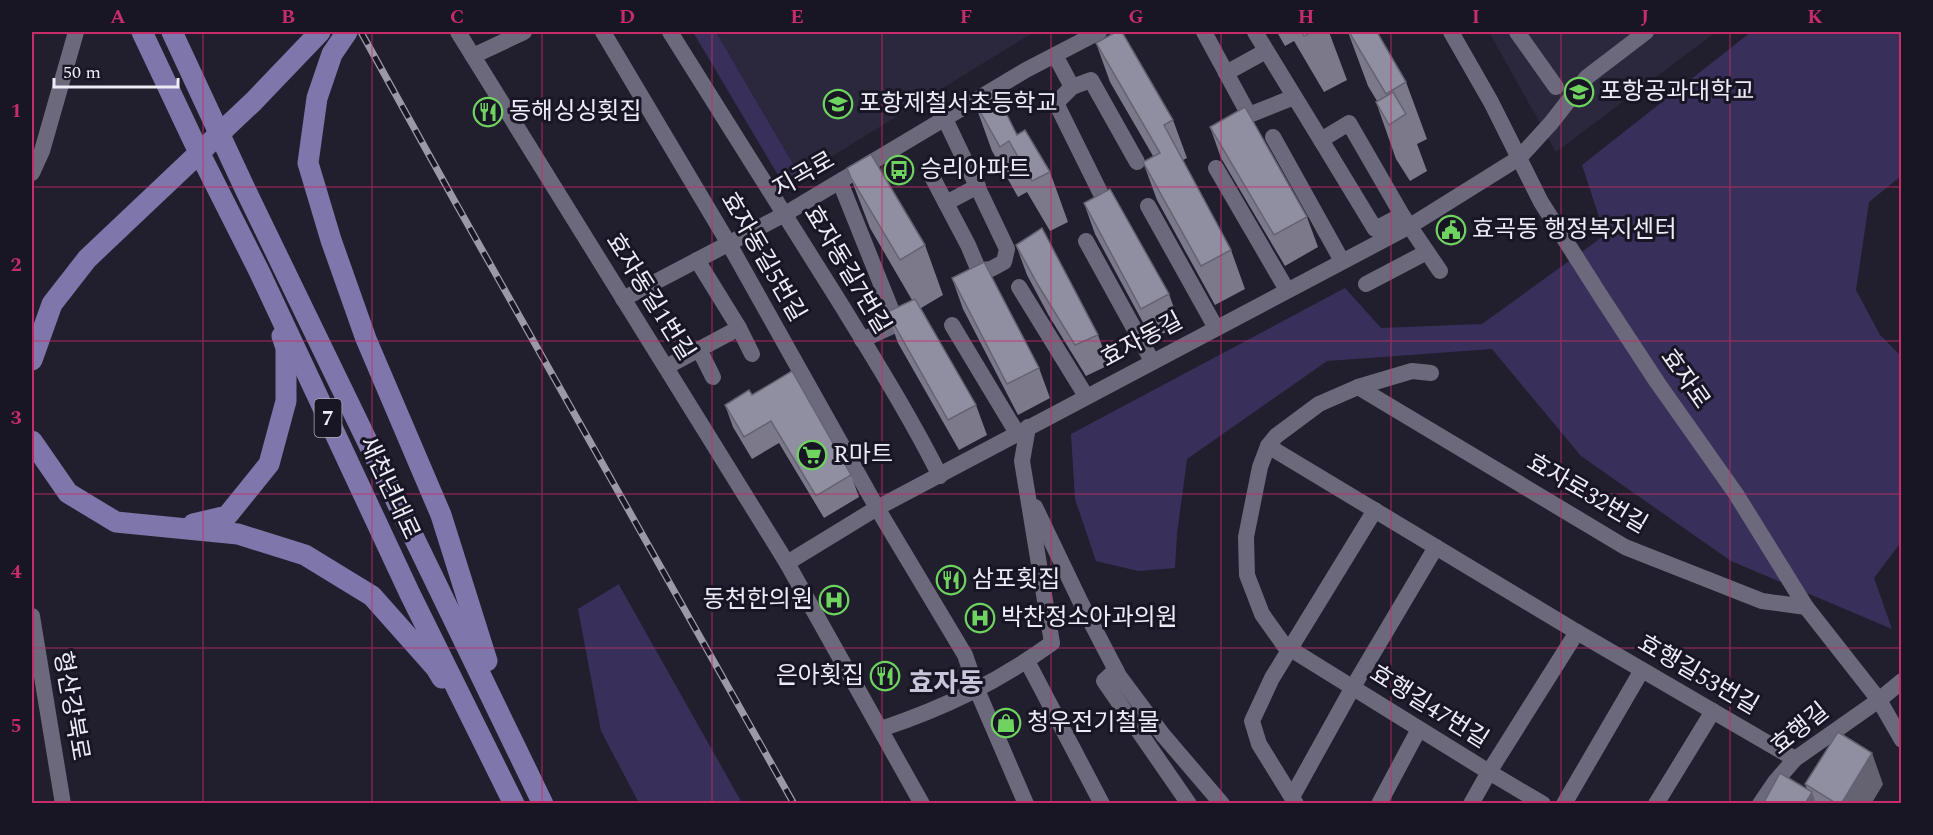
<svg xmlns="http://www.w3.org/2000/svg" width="1933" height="835" font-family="Spectral,'Noto Sans KR',serif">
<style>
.built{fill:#2b273c}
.green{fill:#38305a}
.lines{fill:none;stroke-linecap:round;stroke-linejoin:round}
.minor{stroke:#6b697b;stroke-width:16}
.major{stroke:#7f76ab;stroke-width:21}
.rail-casing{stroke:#9b99a5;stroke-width:7}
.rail{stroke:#181524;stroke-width:4.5;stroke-dasharray:14;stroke-linecap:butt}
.wall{fill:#7c7a8a}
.shaded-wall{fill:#656371}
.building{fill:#908ea1;stroke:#656371;stroke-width:1.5}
.grid{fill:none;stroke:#c62d6a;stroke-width:1.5;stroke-opacity:0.55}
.labels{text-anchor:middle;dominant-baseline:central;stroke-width:6;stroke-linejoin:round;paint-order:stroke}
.shield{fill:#181524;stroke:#adacb7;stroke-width:1.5}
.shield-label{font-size:22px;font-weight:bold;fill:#edecf6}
.poi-label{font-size:24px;fill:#edecf6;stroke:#181524;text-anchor:start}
.street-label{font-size:24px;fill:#edecf6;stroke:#181524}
.quarter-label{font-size:27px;font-weight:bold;fill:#c9c6db;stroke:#181524}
.neatline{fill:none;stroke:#c62d6a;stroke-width:2}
.grid-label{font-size:20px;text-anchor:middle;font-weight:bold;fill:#c62d6a}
</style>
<rect width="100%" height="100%" fill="#211f2e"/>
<g class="built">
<polygon points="716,32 1034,32 800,176"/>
<polygon points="1489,32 1716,32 1556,152"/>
</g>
<g class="green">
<polygon points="693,32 716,32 800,176 785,187"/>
<polygon points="1751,32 1901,32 1901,176 1869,202 1856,290 1880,335 1901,356 1901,542 1874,578 1892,629 1731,561 1581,456 1492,349 1327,361 1187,459 1177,534 1175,568 1138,571 1096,561 1075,499 1071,434 1345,288 1381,328 1482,324 1605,235 1582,165"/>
<polygon points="619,584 619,585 742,803 639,803 601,731 578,609"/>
</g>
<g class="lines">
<g class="minor">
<polyline points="458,32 787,563 922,804"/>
<polyline points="603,32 729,244 877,508 965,655 977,690 1026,804"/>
<path d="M670,32C727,123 785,214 842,306C876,362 911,418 940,476"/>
<polyline points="1204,32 1249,115 1294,97"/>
<polyline points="1255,32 1321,140 1349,123 1402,215 1440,271"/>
<polyline points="1451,32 1491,102 1541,202 1602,298 1657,382 1736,494 1806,607 1879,700 1902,740"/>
<polyline points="1517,32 1556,87"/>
<polyline points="1055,55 1072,87 1056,103 1100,192"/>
<polyline points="473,56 524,32"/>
<polyline points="1226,73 1266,51"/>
<polyline points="1072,87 1091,80 1137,162"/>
<polyline points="1273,137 1342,261"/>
<polyline points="1321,140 1375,229 1402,215"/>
<polyline points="1216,168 1287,290"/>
<polyline points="929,171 968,245 979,271 991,269 1004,262 1007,249 945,119"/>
<polyline points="32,173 42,151 76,32"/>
<polyline points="840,182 897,324 862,340"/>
<polyline points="946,203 978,186"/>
<polyline points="1148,206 1216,328"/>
<polyline points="1086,241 1152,361"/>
<polyline points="1366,284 1427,252"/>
<polyline points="1019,287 1086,396"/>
<polyline points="623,299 785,214 1026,70 1099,32"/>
<polyline points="952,325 1017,433"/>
<polyline points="739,328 752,354"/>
<polyline points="699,349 713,377"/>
<polyline points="666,367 739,328 697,260"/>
<polyline points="1431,373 1412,371 1358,387 1319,404 1276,436 1268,446 1260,467 1246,537 1247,575 1262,614 1284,645 1489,772 1543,804"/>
<polyline points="1358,387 1625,547 1762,601 1806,607"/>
<polyline points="1268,446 1577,632 1489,772 1471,804"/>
<polyline points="1035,507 1081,603 1119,676 1163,735 1222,804"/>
<polyline points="787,563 877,508 1410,226 1519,158 1551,123 1587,77 1646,32"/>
<polyline points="32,616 63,804"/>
<polyline points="1577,632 1795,759"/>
<polyline points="1027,661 1102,804"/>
<polyline points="1116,670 1104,681 1189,804"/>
<path d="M881,729C944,708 998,682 1052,643L1022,461L1028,427"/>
<polyline points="1292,797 1353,687 1436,547"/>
<polyline points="1296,804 1259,744 1252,721 1272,678 1375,510"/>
<polyline points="1379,804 1419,729"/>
<polyline points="1564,804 1642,670"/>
<polyline points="1656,804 1713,711"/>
<polyline points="1760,804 1775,782 1795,759 1879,700 1902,681"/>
</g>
<g class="major">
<polyline points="142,32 194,142 259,271 410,594 514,804"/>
<polyline points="172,32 246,191 543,804"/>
<polyline points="347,32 332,54 317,98 308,163 331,240 366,339 441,515 487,661"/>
<polyline points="32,360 52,304 87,259 253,102 320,32"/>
<polyline points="32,441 68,493 116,522 238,534 305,555 372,596 436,668 442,678"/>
<polyline points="193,524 227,516 269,464 286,401 286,348 282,336"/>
</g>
<g class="rail-casing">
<polyline id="rail" points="361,32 454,200 794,804"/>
</g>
<use href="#rail" class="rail"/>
</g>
<g class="wall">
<polygon points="1277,32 1329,32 1347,80 1324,92 1294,41 1285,46"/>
<polygon points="1348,32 1406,82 1427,139 1417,144 1427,171 1410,181 1396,159 1376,102 1377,101 1368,86"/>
<polygon points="1096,43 1173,120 1187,158 1183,160 1231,250 1245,289 1215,305 1157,200 1143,162 1153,156 1110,82"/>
<polygon points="974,101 1017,135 1050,172 1068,222 1050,231 1027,192 1018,197 992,151"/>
<polygon points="1210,127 1307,217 1318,247 1285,266 1221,158"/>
<polygon points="847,168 925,245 943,295 921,308 976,405 987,435 959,450 898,343 887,312 912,300 870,228"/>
<polygon points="1084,203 1169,294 1180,325 1152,339 1095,234"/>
<polygon points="1016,245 1098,335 1109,365 1086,376 1049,316 1027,275"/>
<polygon points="952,278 1039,368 1050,398 1018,415 963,309"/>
<polygon points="752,395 851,475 859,497 824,518 779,443 752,459 733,427 725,405"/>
<polygon points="1805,784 1883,784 1871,804 1763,804 1807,789"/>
</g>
<g class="shaded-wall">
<polygon points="1872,753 1883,784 1871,804 1841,804"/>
<polygon points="1812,792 1816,804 1805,804"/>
</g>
<g class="building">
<polygon points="1116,32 1122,32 1173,120 1164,125 1231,250 1201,266 1143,162 1160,153 1096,43"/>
<polygon points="1301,32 1312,32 1304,36"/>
<polygon points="1349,32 1377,32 1406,82 1386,94"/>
<polygon points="994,89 1017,135 1025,130 1050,172 1032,181 1009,141 1000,147 974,101"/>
<polygon points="1393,92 1406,114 1389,125 1376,102"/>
<polygon points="1245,107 1307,217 1274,235 1210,127"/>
<polygon points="871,154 925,245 900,260 851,178 847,168"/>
<polygon points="1110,189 1169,294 1141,309 1084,203"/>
<polygon points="1042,228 1098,335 1075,345 1038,285 1016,245"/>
<polygon points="984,262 1039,368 1007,384 952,278"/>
<polygon points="915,299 976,405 948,420 887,312"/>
<polygon points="792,371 851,475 816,496 771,421 744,437 725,405 749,390 752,395"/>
<polygon points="1838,732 1872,753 1841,804 1837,804 1805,784"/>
<polygon points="1780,773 1812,792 1805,804 1763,804"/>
</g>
<path class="grid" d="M203,32V804M372,32V804M542,32V804M712,32V804M882,32V804M1051,32V804M1221,32V804M1391,32V804M1561,32V804M1730,32V804M32,187H1902M32,341H1902M32,494H1902M32,648H1902"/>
<defs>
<g id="university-ring" transform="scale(1.5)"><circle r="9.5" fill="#181524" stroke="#6fd360" stroke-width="1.5"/><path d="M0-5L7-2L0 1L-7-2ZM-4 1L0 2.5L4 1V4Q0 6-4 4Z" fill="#6fd360"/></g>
<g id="school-ring" transform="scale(1.5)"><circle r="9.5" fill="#181524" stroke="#6fd360" stroke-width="1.5"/><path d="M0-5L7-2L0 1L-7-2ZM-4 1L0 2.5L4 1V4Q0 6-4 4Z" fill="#6fd360"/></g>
<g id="restaurant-ring" transform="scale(1.5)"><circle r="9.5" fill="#181524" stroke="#6fd360" stroke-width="1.5"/><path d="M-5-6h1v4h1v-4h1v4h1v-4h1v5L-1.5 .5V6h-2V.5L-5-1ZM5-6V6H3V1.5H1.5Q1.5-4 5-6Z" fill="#6fd360"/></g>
<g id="bus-ring" transform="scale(1.5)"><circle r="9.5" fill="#181524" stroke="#6fd360" stroke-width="1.5"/><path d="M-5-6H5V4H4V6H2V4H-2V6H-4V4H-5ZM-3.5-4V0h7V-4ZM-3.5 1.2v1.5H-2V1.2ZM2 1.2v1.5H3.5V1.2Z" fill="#6fd360"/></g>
<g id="civic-ring" transform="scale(1.5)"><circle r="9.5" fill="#181524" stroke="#6fd360" stroke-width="1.5"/><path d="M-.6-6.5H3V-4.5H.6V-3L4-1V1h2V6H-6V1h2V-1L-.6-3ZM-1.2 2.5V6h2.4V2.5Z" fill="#6fd360"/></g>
<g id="supermarket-ring" transform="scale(1.5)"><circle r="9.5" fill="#181524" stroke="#6fd360" stroke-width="1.5"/><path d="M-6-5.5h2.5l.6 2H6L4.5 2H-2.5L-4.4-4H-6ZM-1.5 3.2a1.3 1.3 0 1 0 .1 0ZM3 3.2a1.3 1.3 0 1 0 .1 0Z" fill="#6fd360"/></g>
<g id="hospital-ring" transform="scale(1.5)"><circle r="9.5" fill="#181524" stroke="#6fd360" stroke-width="1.5"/><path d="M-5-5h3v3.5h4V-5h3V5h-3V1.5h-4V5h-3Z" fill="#6fd360"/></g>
<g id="shop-ring" transform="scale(1.5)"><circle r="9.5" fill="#181524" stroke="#6fd360" stroke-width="1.5"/><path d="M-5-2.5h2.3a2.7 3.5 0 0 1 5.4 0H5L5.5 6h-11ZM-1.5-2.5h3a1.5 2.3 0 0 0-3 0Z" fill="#6fd360"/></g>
</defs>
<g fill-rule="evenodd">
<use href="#university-ring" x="1579" y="92"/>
<use href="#school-ring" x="838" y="104"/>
<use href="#restaurant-ring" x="488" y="112"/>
<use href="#bus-ring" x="899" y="170"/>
<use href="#civic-ring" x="1451" y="230"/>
<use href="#supermarket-ring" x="812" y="455"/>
<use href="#restaurant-ring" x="951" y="580"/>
<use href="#hospital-ring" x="834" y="600"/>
<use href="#hospital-ring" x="980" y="618"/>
<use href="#restaurant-ring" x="885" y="676"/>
<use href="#shop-ring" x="1006" y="723"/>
</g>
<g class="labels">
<rect class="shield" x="314.5" y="399" width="27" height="38" rx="4.5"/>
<g class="shield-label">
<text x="328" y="418">7</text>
</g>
<g class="poi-label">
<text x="1600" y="92">포항공과대학교</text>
<text x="859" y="104">포항제철서초등학교</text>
<text x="509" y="112">동해싱싱횟집</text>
<text x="920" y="170">승리아파트</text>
<text x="1472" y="230">효곡동 행정복지센터</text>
<text x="833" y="455">R마트</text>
<text x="972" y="580">삼포횟집</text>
<text x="813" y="600" text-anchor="end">동천한의원</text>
<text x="1001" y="618">박찬정소아과의원</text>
<text x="864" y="676" text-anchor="end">은아횟집</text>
<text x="1027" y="723">청우전기철물</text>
</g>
<g class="street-label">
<text transform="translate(804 175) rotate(-30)">지곡로</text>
<text transform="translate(763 257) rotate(60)">효자동길5번길</text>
<text transform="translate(847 270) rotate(59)">효자동길7번길</text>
<text transform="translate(650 297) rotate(58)">효자동길1번길</text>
<text transform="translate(1142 340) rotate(-28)">효자동길</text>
<text transform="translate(1685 379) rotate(55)">효자로</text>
<text transform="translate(389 488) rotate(65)">새천년대로</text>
<text transform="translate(1587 494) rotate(30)">효자로32번길</text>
<text transform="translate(1698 675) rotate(30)">효행길53번길</text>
<text transform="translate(71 706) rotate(80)">형산강북로</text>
<text transform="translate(1429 707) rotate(32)">효행길47번길</text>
<text transform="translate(1800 729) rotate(-39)">효행길</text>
</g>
<g class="quarter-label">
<text x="946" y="684">효자동</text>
</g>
</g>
<rect width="1933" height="835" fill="none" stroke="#181524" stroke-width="66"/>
<path d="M54 78v9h124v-9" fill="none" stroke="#edecf6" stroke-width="3"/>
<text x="63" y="78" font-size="18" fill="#edecf6" stroke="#181524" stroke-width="4.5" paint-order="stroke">50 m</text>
<rect x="33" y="33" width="1867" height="769" class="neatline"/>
<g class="grid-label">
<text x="118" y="23">A</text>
<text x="288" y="23">B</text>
<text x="457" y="23">C</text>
<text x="627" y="23">D</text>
<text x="797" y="23">E</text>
<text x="966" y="23">F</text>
<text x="1136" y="23">G</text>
<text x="1306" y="23">H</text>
<text x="1476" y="23">I</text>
<text x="1645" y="23">J</text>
<text x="1815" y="23">K</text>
<text x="16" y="117">1</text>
<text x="16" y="271">2</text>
<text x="16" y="424">3</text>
<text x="16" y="578">4</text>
<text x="16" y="732">5</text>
</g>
</svg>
